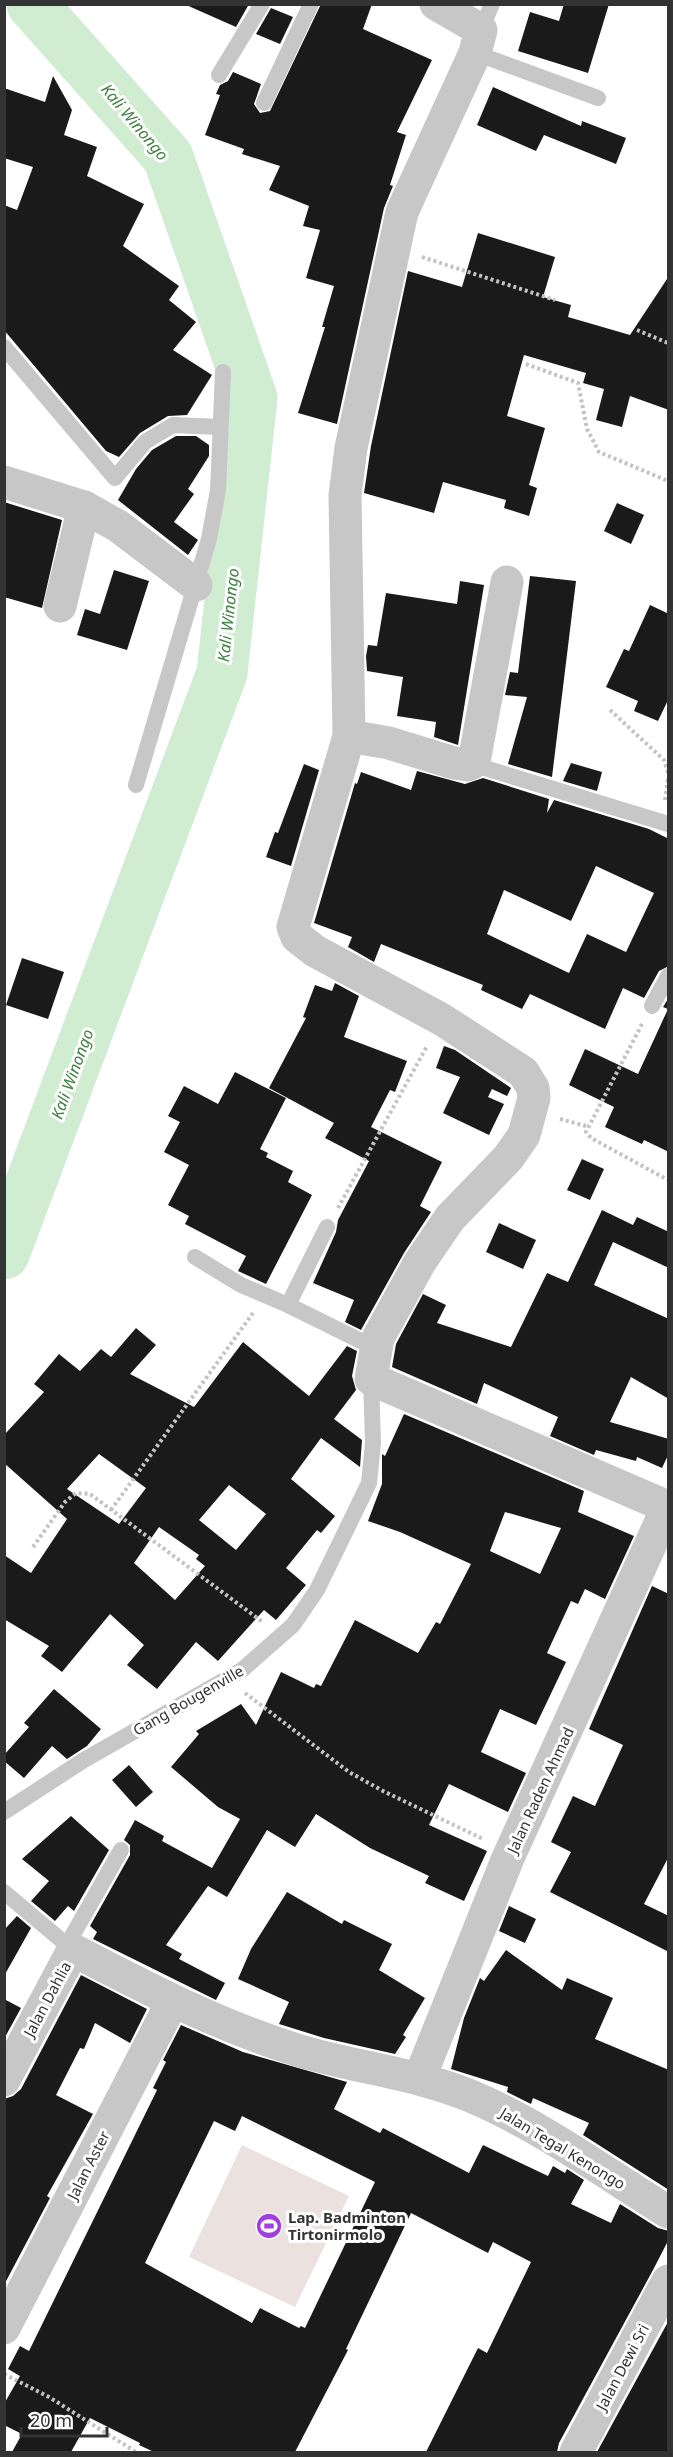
<svg xmlns="http://www.w3.org/2000/svg" width="673" height="2457" font-family="'Noto Sans',sans-serif">
<style>
.green{fill:#ebe1df}
.lines{fill:none;stroke-linecap:round;stroke-linejoin:round}
.river{stroke:#d0edd2;stroke-width:51}
.building{fill:#1a1a1a;fill-rule:evenodd}
.path{stroke:#c3c3c3;stroke-width:4;stroke-dasharray:3 3;stroke-linecap:butt}
.lane{stroke:#c7c7c7;stroke-width:16}
.street{stroke:#c7c7c7;stroke-width:33}
.labels{text-anchor:middle;dominant-baseline:central;stroke-width:6;stroke-linejoin:round;paint-order:stroke}
.street-label{font-size:15px;fill:#333;stroke:#fff}
.poi-label{font-size:15px;font-weight:bold;fill:#333;stroke:#fff;text-anchor:start}
.water-label{font-size:16px;font-style:italic;fill:#3c8040;stroke:#fff}
</style>
<rect width="100%" height="100%" fill="#fff"/>
<polygon class="green" points="242,2145 349,2196 295,2307 189,2257"/>
<g class="lines">
<polyline class="river" points="4,1254 222,673 252,398 168,157 32,4"/>
</g>
<g class="building">
<polygon points="184,4 249,4 236,27"/>
<polygon points="321,4 372,4 363,29 432,60 397,132 406,135 390,185 393,186 384,208 337,424 298,413 325,327 322,327 334,286 306,278 320,230 303,226 309,206 269,190 280,166 242,154 244,149 205,135 220,95 216,94 220,85 228,81 233,72 261,84 254,104 260,113 270,111"/>
<polygon points="564,4 609,4 588,73 518,51 530,12 559,21"/>
<polygon points="271,8 293,17 280,44 256,34"/>
<polygon points="53,76 72,110 64,135 97,147 87,176 144,204 123,246 179,286 169,300 196,322 173,350 212,375 187,415 168,416 140,433 119,457 106,451 4,330 4,205 17,210 33,167 4,158 4,88 45,102"/>
<polygon points="493,87 581,126 582,121 626,138 616,164 544,135 536,151 477,125"/>
<polygon points="478,233 555,257 543,297 571,305 568,317 630,335 669,276 669,410 630,396 622,427 596,420 604,389 583,383 586,373 524,355 507,416 545,428 529,485 537,488 529,516 504,508 506,500 443,482 434,513 364,493 371,446 408,271 462,287"/>
<polygon points="176,436 196,436 209,445 209,456 188,489 194,494 174,522 198,540 188,555 118,500 136,469 152,450"/>
<polygon points="4,502 62,520 42,608 4,597"/>
<polygon points="617,503 644,515 631,544 604,531"/>
<polygon points="114,570 149,581 127,650 77,635 85,609 100,614"/>
<polygon points="530,576 576,581 552,777 508,764 527,697 505,695 510,672 518,673"/>
<polygon points="460,581 484,585 458,745 434,737 436,722 397,716 403,677 367,671 366,656 368,645 377,646 386,593 457,604"/>
<polygon points="650,605 669,614 669,698 658,721 634,711 638,701 606,687 624,649 629,651"/>
<polygon points="571,763 602,772 597,791 563,781"/>
<polygon points="304,764 319,770 291,866 266,857 275,832 278,833"/>
<path d="M417,771L465,784L483,778L549,799L547,813L554,800L649,829L669,839V966L659,971L644,998L623,988L605,1029L530,994L522,1009L481,990L483,985L381,944L374,962L348,947L352,937L314,923L355,783L357,784L361,772L411,790ZM596,866L654,893L626,952L587,934L569,973L487,934L504,890L571,921Z"/>
<polygon points="22,958 64,972 48,1019 6,1005"/>
<polygon points="335,983 359,996 344,1037 407,1061 395,1092 390,1090 371,1127 442,1162 420,1206 431,1212 404,1253 361,1330 345,1322 354,1300 313,1283 336,1232 338,1220 369,1161 325,1138 334,1123 269,1088 306,1018 303,1017 315,985 332,991"/>
<polygon points="669,997 669,1152 644,1140 642,1144 605,1127 614,1107 569,1085 585,1049 638,1074 668,1009 663,1007"/>
<polygon points="444,1046 455,1050 511,1088 507,1096 492,1089 488,1097 504,1104 489,1135 443,1113 460,1077 436,1068"/>
<polygon points="235,1072 286,1098 260,1149 268,1153 266,1157 293,1171 288,1182 312,1195 266,1284 238,1271 246,1256 185,1224 189,1216 168,1205 189,1165 164,1152 180,1122 168,1116 184,1086 218,1104"/>
<polygon points="582,1159 604,1169 590,1200 567,1190"/>
<polygon points="602,1210 633,1225 637,1217 669,1232 669,1268 613,1242 594,1285 669,1319 669,1399 631,1377 610,1422 669,1439 669,1453 662,1468 637,1457 636,1461 596,1450 594,1455 550,1436 558,1417 484,1383 477,1404 392,1367 396,1344 423,1294 446,1305 437,1323 511,1347 547,1273 568,1282"/>
<polygon points="499,1223 536,1240 523,1269 486,1252"/>
<path d="M136,1328L156,1345L130,1374L194,1407L243,1342L309,1396L347,1346L357,1351L352,1376L356,1390L334,1419L362,1440L360,1467L321,1438L291,1479L335,1516L321,1533L317,1530L286,1568L306,1585L276,1620L264,1610L218,1661L196,1642L157,1689L127,1665L144,1645L110,1614L62,1672L41,1656L49,1646L4,1619V1555L31,1573L67,1519L4,1463V1435L44,1392L34,1384L59,1354L80,1371L101,1349L111,1357ZM99,1454L146,1488L119,1524L67,1489ZM229,1485L266,1514L236,1550L199,1520ZM159,1527L199,1555L196,1559L205,1566L175,1600L134,1563Z"/>
<path d="M404,1414L584,1491L578,1512L634,1536L605,1599L585,1589L578,1604L571,1601L547,1653L566,1662L536,1725L500,1709L481,1752L526,1773L508,1812L449,1784L429,1825L487,1851L464,1901L425,1883L429,1876L370,1848L316,1814L295,1847L267,1830L227,1897L208,1886L166,1945L182,1954L179,1959L225,1983L216,2000L93,1939L97,1932L90,1926L130,1855V1845L124,1840L135,1820L164,1836L162,1841L212,1868L240,1819L218,1807L171,1767L199,1734L196,1731L241,1704L256,1725L281,1672L314,1688L316,1684L321,1686L355,1620L418,1653L436,1622L440,1624L471,1564L400,1532L368,1521L382,1484V1454L385,1456ZM505,1512L561,1528L540,1574L490,1551Z"/>
<polygon points="652,1586 669,1594 669,1856 644,1904 669,1916 669,1952 550,1892 571,1852 551,1842 573,1796 595,1806 623,1745 589,1729"/>
<polygon points="54,1689 101,1729 87,1746 67,1759 52,1746 24,1778 4,1761 4,1755 29,1727 24,1723"/>
<polygon points="129,1765 153,1792 136,1807 112,1780"/>
<polygon points="71,1816 109,1850 74,1911 68,1906 55,1921 31,1901 49,1881 22,1859"/>
<polygon points="287,1892 342,1924 344,1920 392,1944 379,1970 425,1998 403,2035 406,2037 395,2054 324,2038 279,2024 289,2002 238,1979 251,1949"/>
<polygon points="509,1906 536,1919 525,1943 499,1931"/>
<polygon points="17,1916 31,1928 4,1976 4,1930"/>
<polygon points="506,1950 562,1990 567,1978 613,1998 595,2039 669,2070 669,2190 583,2135 589,2123 533,2098 531,2104 507,2092 508,2087 451,2069 464,2018 480,1978 484,1981"/>
<polygon points="81,1975 147,2009 130,2043 95,2023 84,2049 80,2048 56,2095 93,2114 47,2196 50,2198 4,2285 4,2099 13,2096 21,2089"/>
<polygon points="4,1999 21,2008 4,2039"/>
<path d="M181,2025L243,2052L347,2082L334,2109L380,2133L383,2128L469,2173L483,2145L548,2176L553,2166L565,2173L567,2169L584,2180L571,2204L611,2223L620,2204L658,2228L669,2231V2239L653,2270L559,2443L557,2452H426L478,2348L487,2353L531,2262L493,2242L488,2253L411,2213L346,2349L348,2350L295,2452H154L139,2445L140,2443L90,2418L71,2452H12L22,2434L4,2425V2404L20,2376L8,2369L20,2346L29,2351L157,2090L153,2088L166,2062L163,2060ZM242,2116L375,2182L305,2328L301,2326L299,2328L260,2308L252,2323L145,2263L214,2121L235,2131Z"/>
<polygon points="669,2320 669,2452 597,2452"/>
</g>
<g class="lines">
<g class="path">
<polyline points="422,257 555,300"/>
<polyline points="637,330 668,343"/>
<polyline points="526,364 578,383 587,429 599,452 668,481"/>
<polyline points="610,710 664,760 668,773"/>
<polyline points="665,800 668,778"/>
<polyline points="642,1024 586,1132 591,1138 668,1180"/>
<polyline points="560,1119 586,1126"/>
<polyline points="338,1208 427,1046"/>
<polyline points="111,1510 253,1313"/>
<polyline points="33,1547 65,1502 76,1493 90,1494 264,1623"/>
<polyline points="245,1693 349,1772 383,1791 483,1839"/>
<polyline points="4,2374 49,2397 136,2452"/>
</g>
<g class="lane">
<polyline points="481,30 492,4"/>
<polyline points="475,53 598,98"/>
<polyline points="219,75 262,4"/>
<polyline points="264,103 311,4"/>
<polyline points="4,347 115,478 145,442 173,425 220,427"/>
<polyline points="472,764 668,824"/>
<polyline points="136,785 209,539 218,490 223,372"/>
<polyline points="652,1006 668,976"/>
<polyline points="327,1227 288,1305 375,1348"/>
<polyline points="195,1257 241,1285 288,1305"/>
<polyline points="4,1812 84,1760 242,1670 293,1625 317,1590 369,1483 373,1443 371,1379"/>
<polyline points="4,1892 73,1950"/>
<polyline points="67,1945 121,1850"/>
</g>
<g class="street">
<polyline points="436,4 481,30 475,53 402,212 351,448 345,495 349,736 293,927 297,937 315,951 441,1019 523,1072 533,1088 534,1098 524,1135 508,1158 450,1218 420,1262 378,1338 371,1379 668,1507"/>
<polyline points="4,482 84,507 118,526 196,585"/>
<polyline points="60,606 84,507"/>
<polyline points="349,736 389,743 454,763 468,765 474,762 507,582"/>
<polyline points="420,2077 508,1858 668,1506"/>
<path d="M4,2080L73,1950C146,1988 219,2026 297,2050C356,2068 416,2073 473,2097C539,2125 607,2174 668,2212"/>
<polyline points="4,2328 172,2002"/>
<polyline points="576,2452 668,2281"/>
</g>
</g>
<defs>
<g id="stadium-disc" transform="scale(1.35)"><circle r="9.5" fill="#a040df" stroke="#fff"/><path d="M0-5a6.5 5 0 1 0 0 10a6.5 5 0 1 0 0-10ZM-3.5-1.8h7v3.6h-7Z" fill="#fff"/></g>
</defs>
<g fill-rule="evenodd">
<use href="#stadium-disc" x="269" y="2226"/>
</g>
<g class="labels">
<g class="street-label">
<text transform="translate(188 1700) rotate(-30)">Gang Bougenville</text>
<text transform="translate(540 1790) rotate(-65)">Jalan Raden Ahmad</text>
<text transform="translate(47 1999) rotate(-62)">Jalan Dahlia</text>
<text transform="translate(563 2148) rotate(31)">Jalan Tegal Kenongo</text>
<text transform="translate(88 2165) rotate(-63)">Jalan Aster</text>
<text transform="translate(622 2367) rotate(-62)">Jalan Dewi Sri</text>
</g>
<g class="poi-label">
<text x="288" y="2217">Lap. Badminton<tspan x="288" dy="17">Tirtonirmolo</tspan></text>
</g>
<g class="water-label">
<text transform="translate(135 122) rotate(50)">Kali Winongo</text>
<text transform="translate(228 615) rotate(-84)">Kali Winongo</text>
<text transform="translate(72 1074) rotate(-70)">Kali Winongo</text>
</g>
</g>
<rect width="673" height="2457" fill="none" stroke="#333333" stroke-width="12"/>
<path d="M21 2427v9h86v-9" fill="none" stroke="#333333" stroke-width="3"/>
<text x="30" y="2427" font-size="18" fill="#333333" stroke="#ffffff" stroke-width="4.5" paint-order="stroke">20 m</text>
</svg>
